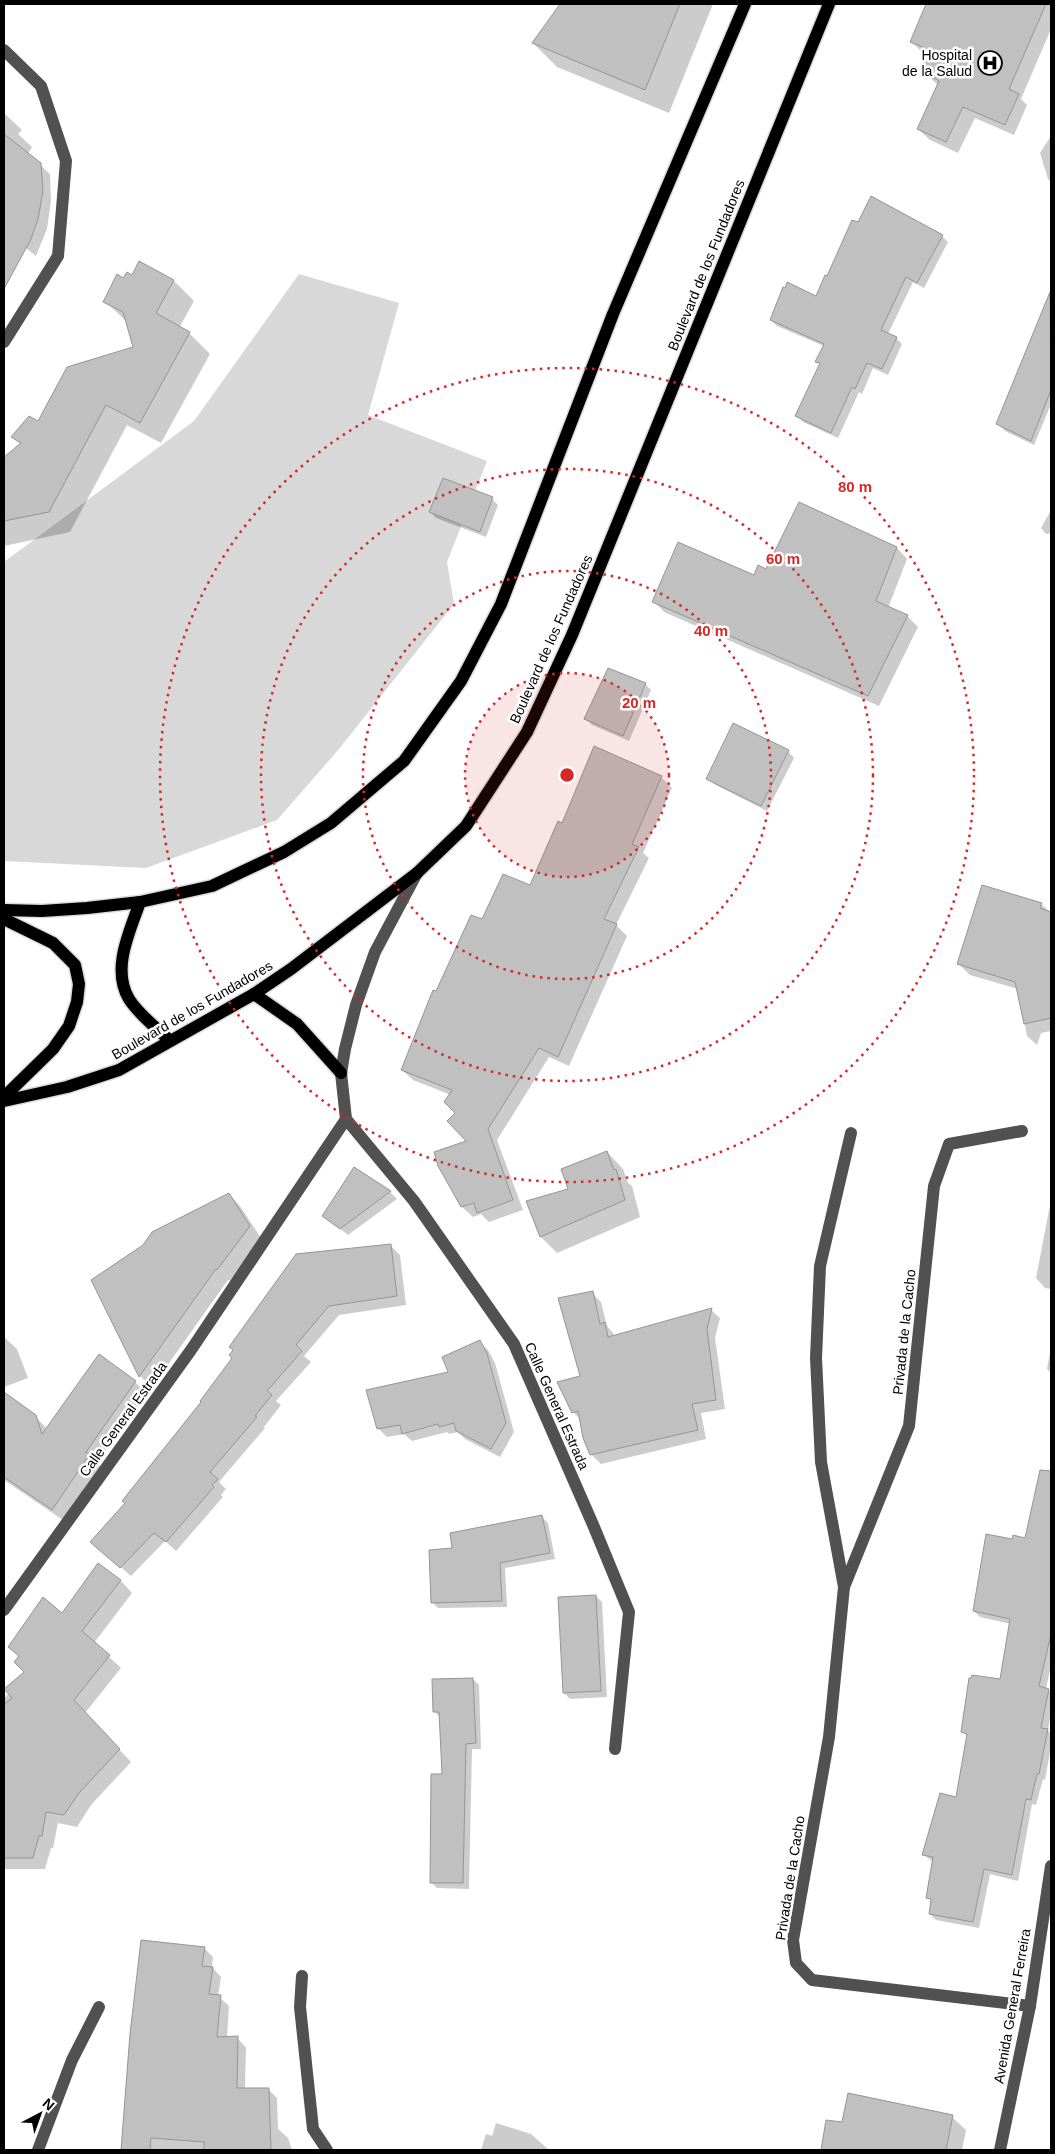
<svg xmlns="http://www.w3.org/2000/svg" width="1055" height="2154" font-family="Arial,sans-serif">
<style>
.green{fill:#d8d8d8}
.shadow{fill:#0003}
.building{fill:#c0c0c0;stroke:#959595}
.lines{fill:none;stroke-linecap:round;stroke-linejoin:round}
.major-casing{stroke:#dbdbdb;stroke-width:15}
.minor{stroke:#515151;stroke-width:12}
.major{stroke:#000;stroke-width:12}
.ring{fill:none;stroke:#d62828;stroke-width:2.5;stroke-dasharray:2.5 5}
.labels{text-anchor:middle;dominant-baseline:central;stroke-width:5;stroke-linejoin:round;paint-order:stroke}
.poi-label{font-size:14px;fill:#000;stroke:#fff;text-anchor:end}
.street-label{font-size:14px;fill:#000;stroke:#fff}
.centre{fill:#d62828;stroke:#fff;stroke-width:2.5}
.ring-label{font-size:15px;text-anchor:middle;font-weight:bold;fill:#d62828;stroke:#fff;stroke-width:5;stroke-linejoin:round;paint-order:stroke}
</style>
<rect width="100%" height="100%" fill="#fff"/>
<polygon class="green" points="299,274 399,303 368,415 487,461 447,562 454,604 339,749 277,820 146,868 4,861 4,562 194,421"/>
<g class="shadow">
<polygon points="561,4 713,4 669,113 557,67 533,43"/>
<polygon points="927,4 1051,4 1051,29 1021,99 1027,105 1014,135 975,118 958,153 930,140 918,129 938,85 921,70 929,56 923,53 911,41"/>
<polygon points="4,113 22,130 18,134 32,147 28,154 50,174 51,201 47,229 36,256 4,231"/>
<polygon points="1051,136 1051,182 1048,179 1040,153"/>
<polygon points="942,236 948,242 924,288 913,282 888,334 896,338 902,344 888,375 873,368 862,394 859,392 838,438 803,422 797,416 820,365 817,361 824,346 777,326 771,320"/>
<polygon points="132,277 174,281 194,301 179,328 189,333 210,354 161,443 127,425 70,532 4,546 4,458 21,445 13,437 39,423 134,348 128,323 105,301 123,279"/>
<polygon points="1051,294 1051,404 1034,445 1005,431 998,424"/>
<polygon points="492,499 498,505 486,537 436,518 430,512"/>
<polygon points="800,504 897,548 907,559 888,608 907,616 918,627 879,706 664,612 654,601 754,577 767,571"/>
<polygon points="1051,510 1051,533 1046,534 1041,528"/>
<polygon points="645,684 651,690 629,741 592,725 586,719"/>
<polygon points="595,748 662,778 672,788 643,853 649,858 616,925 627,936 569,1066 549,1057 497,1140 523,1210 489,1222 481,1214 473,1217 462,1207 468,1142 451,1095 413,1080 402,1070 437,993 483,921 530,887 563,825"/>
<polygon points="788,751 794,758 767,811 714,784 708,778"/>
<polygon points="1041,904 1051,913 1051,1031 1041,1033 1037,1045 1027,1036 1018,989 970,975 959,964"/>
<polygon points="607,1152 623,1169 628,1183 632,1186 640,1217 557,1253 541,1237 528,1202 570,1190"/>
<polygon points="354,1169 390,1192 397,1199 348,1235 324,1216"/>
<polygon points="229,1194 240,1206 261,1238 230,1281 228,1280 152,1387 140,1376 92,1280"/>
<polygon points="1051,1200 1051,1289 1045,1288 1036,1278"/>
<polygon points="390,1245 400,1255 406,1305 339,1315 304,1356 311,1362 276,1401 281,1405 264,1427 265,1428 219,1482 226,1489 221,1495 223,1497 176,1551 165,1541 131,1576 92,1542"/>
<polygon points="592,1293 601,1302 607,1326 613,1333 614,1337 711,1310 720,1318 715,1338 725,1409 701,1413 706,1439 601,1464 592,1455 581,1420 573,1412 581,1377"/>
<polygon points="4,1337 17,1349 28,1378 4,1387"/>
<polygon points="479,1342 488,1350 495,1363 514,1432 500,1457 465,1439 458,1432 449,1434 447,1432 412,1441 404,1434 387,1437 378,1428 450,1373"/>
<polygon points="1051,1347 1051,1373 1047,1369"/>
<polygon points="135,1382 146,1393 97,1463 100,1466 63,1520 4,1480 4,1394 35,1416 47,1429"/>
<polygon points="542,1517 548,1523 555,1559 505,1568 507,1607 438,1608 432,1602 454,1549"/>
<polygon points="1014,1536 1051,1547 1051,1665 1046,1689 1051,1693 1051,1712 1048,1731 1051,1734 1051,1747 1045,1780 1043,1779 1036,1805 1032,1804 1018,1881 990,1874 979,1928 936,1920 930,1914 932,1901 927,1897 933,1862 924,1855 957,1799 968,1737 963,1732 1001,1681 1011,1624 980,1617 974,1611"/>
<polygon points="98,1565 121,1581 132,1593 94,1643 121,1668 85,1713 131,1762 91,1805 77,1827 58,1823 53,1848 51,1848 45,1869 4,1869 4,1699 25,1672"/>
<polygon points="596,1596 602,1602 607,1697 570,1699 564,1693"/>
<polygon points="473,1679 479,1685 481,1749 472,1749 469,1889 437,1888 431,1882 443,1775 440,1717 434,1711"/>
<polygon points="204,1948 213,1957 212,1967 221,1977 218,1996 229,2006 227,2038 237,2038 246,2047 245,2089 268,2089 277,2098 278,2129 288,2138 292,2150 122,2150 131,2034"/>
<polygon points="952,2117 966,2130 962,2150 822,2150 827,2121 843,2124"/>
<polygon points="496,2123 531,2134 549,2150 481,2150 486,2134 492,2136"/>
</g>
<g class="building">
<polygon points="560,4 680,4 645,90 532,43"/>
<polygon points="926,4 1046,4 1009,89 1019,94 1005,125 963,107 946,142 917,129 939,81 920,70 930,50 910,42"/>
<polygon points="4,134 41,163 43,191 38,219 31,239 4,289"/>
<polygon points="871,196 943,235 917,283 906,277 881,330 897,337 882,369 867,363 855,389 852,387 831,433 795,416 820,363 815,362 824,344 770,320 783,287 785,288 787,282 816,296 825,275 827,276 852,220 858,222"/>
<polygon points="139,261 174,280 156,313 190,332 140,423 106,405 49,512 4,521 4,457 21,443 11,437 29,416 38,421 67,367 133,347 123,312 103,302 117,274 123,278 127,272 132,275"/>
<polygon points="1050,292 1051,390 1031,441 996,424"/>
<polygon points="443,478 493,497 480,532 429,512"/>
<polygon points="799,502 897,547 876,601 908,615 868,696 652,602 678,542 754,575 758,565 766,569"/>
<polygon points="608,668 646,683 623,736 584,719"/>
<polygon points="733,723 789,750 761,806 706,779"/>
<polygon points="594,746 662,776 632,844 639,847 604,919 617,924 558,1057 539,1048 488,1129 513,1200 477,1213 474,1203 461,1207 438,1166 434,1152 466,1141 447,1121 455,1113 444,1102 452,1090 401,1070 433,990 436,991 471,915 482,919 503,874 530,885 558,821 562,823"/>
<polygon points="982,885 1042,903 1040,908 1051,912 1051,1018 1024,1024 1015,982 957,964"/>
<polygon points="607,1151 614,1170 616,1169 625,1200 540,1237 526,1201 568,1189 561,1169"/>
<polygon points="354,1167 391,1191 340,1229 322,1216"/>
<polygon points="229,1193 250,1226 217,1270 216,1269 139,1377 91,1280 143,1245 152,1232"/>
<polygon points="391,1244 397,1296 329,1306 296,1345 302,1351 267,1391 272,1395 255,1416 257,1417 210,1472 218,1479 212,1485 214,1487 166,1542 154,1533 120,1568 90,1542 125,1503 122,1501 201,1402 200,1401 232,1358 229,1355 233,1350 229,1347 296,1254"/>
<polygon points="593,1291 600,1324 605,1322 608,1337 712,1308 707,1329 716,1400 692,1404 698,1430 590,1455 583,1438 578,1411 572,1413 557,1382 580,1376 558,1298"/>
<polygon points="480,1340 487,1353 506,1423 491,1449 456,1431 454,1423 439,1427 438,1424 402,1434 400,1425 377,1429 366,1390 448,1372 442,1357"/>
<polygon points="99,1354 136,1381 86,1452 90,1454 52,1510 4,1477 4,1392 36,1415 42,1434"/>
<polygon points="1040,1470 1051,1471 1051,1634 1039,1686 1049,1689 1041,1728 1048,1729 1039,1774 1037,1774 1031,1800 1026,1799 1012,1875 984,1869 973,1922 929,1914 931,1899 926,1898 933,1857 922,1855 940,1793 956,1797 967,1734 961,1732 969,1678 971,1678 972,1675 1000,1679 1010,1619 973,1611 986,1534 1012,1539 1013,1535 1025,1538"/>
<polygon points="542,1515 550,1553 500,1563 502,1601 431,1603 429,1550 452,1548 450,1533"/>
<polygon points="98,1563 121,1580 82,1631 110,1655 74,1700 120,1749 79,1793 64,1815 46,1812 42,1836 39,1836 33,1858 4,1858 4,1704 12,1698 4,1689 24,1672 14,1662 19,1656 8,1647 43,1597 62,1613"/>
<polygon points="596,1595 601,1691 563,1693 558,1597"/>
<polygon points="473,1678 476,1743 466,1744 463,1883 430,1883 431,1774 442,1774 439,1712 433,1712 432,1679"/>
<polygon points="141,1940 205,1947 202,1966 213,1967 209,1994 221,1995 217,2037 238,2036 237,2088 269,2088 271,2150 204,2150 204,2142 151,2138 150,2150 121,2150 130,2034"/>
<polygon points="848,2093 953,2115 946,2150 821,2150 826,2120 842,2122"/>
</g>
<g class="lines">
<g class="major-casing">
<g id="major">
<path d="M140,902C130,931 111,969 129,999C139,1015 157,1028 170,1041"/>
<polyline points="4,910 42,911 87,908 140,902 212,886 284,852 331,823 404,761 461,681 501,604 613,314 745,4"/>
<polyline points="4,919 53,943 75,965 79,984 77,1002 69,1026 53,1049 4,1097"/>
<polyline points="254,994 297,1024 341,1073"/>
<polyline points="4,1101 67,1087 119,1070 254,994 291,969 417,873 466,826 527,732 572,635 829,4"/>
</g>
</g>
<g class="minor">
<polyline points="4,50 41,86 66,161 58,256 4,342"/>
<polyline points="417,873 375,952 356,1005 345,1049 341,1073 346,1119 414,1201 514,1344 594,1527 629,1612 615,1749"/>
<polyline points="1022,1131 949,1144 934,1186 909,1426 844,1587 829,1737 793,1940 796,1963 812,1980 1030,2006"/>
<polyline points="844,1587 821,1462 816,1358 820,1266 851,1133"/>
<polyline points="4,1610 191,1350 346,1119"/>
<polyline points="302,1976 300,2007 313,2129 327,2150"/>
<polyline points="38,2150 72,2060 99,2007"/>
<polyline points="1000,2150 1030,2006 1051,1866"/>
</g>
<use href="#major" class="major"/>
</g>
<circle cx="567" cy="775" r="102" fill="#d62828" fill-opacity=".12"/>
<g class="ring">
<circle cx="567" cy="775" r="102"/>
<circle cx="567" cy="775" r="204"/>
<circle cx="567" cy="775" r="306"/>
<circle cx="567" cy="775" r="407"/>
</g>
<defs>
<g id="hospital-ring" transform="scale(1.25)"><circle r="9.5" fill="#fff" stroke="#000" stroke-width="1.5"/><path d="M-5-5h3v3.5h4V-5h3V5h-3V1.5h-4V5h-3Z" fill="#000"/></g>
</defs>
<g fill-rule="evenodd">
<use href="#hospital-ring" x="990" y="63"/>
</g>
<g class="labels">
<g class="poi-label">
<text x="972" y="55">Hospital<tspan x="972" dy="16">de la Salud</tspan></text>
</g>
<g class="street-label">
<text transform="translate(706 265) rotate(-68)">Boulevard de los Fundadores</text>
<text transform="translate(551 639) rotate(-66)">Boulevard de los Fundadores</text>
<text transform="translate(192 1010) rotate(-30)">Boulevard de los Fundadores</text>
<text transform="translate(904 1332) rotate(-84)">Privada de la Cacho</text>
<text transform="translate(557 1406) rotate(66)">Calle General Estrada</text>
<text transform="translate(123 1419) rotate(-54)">Calle General Estrada</text>
<text transform="translate(790 1878) rotate(-81)">Privada de la Cacho</text>
<text transform="translate(1012 2006) rotate(-80)">Avenida General Ferreira</text>
</g>
</g>
<circle cx="567" cy="775" r="8" class="centre"/>
<g class="ring-label">
<text x="855" y="492">80 m</text>
<text x="783" y="564">60 m</text>
<text x="711" y="636">40 m</text>
<text x="639" y="708">20 m</text>
</g>
<rect width="1055" height="2154" fill="none" stroke="#000000" stroke-width="10"/>
<g transform="translate(40 2114) rotate(41)" stroke="#ffffff" stroke-width="4" paint-order="stroke">
<path d="M0-4L9 19L0 12L-9 19Z" fill="#000000"/>
<text y="-8" font-size="14" font-weight="bold" text-anchor="middle" fill="#000000">N</text>
</g>
</svg>
